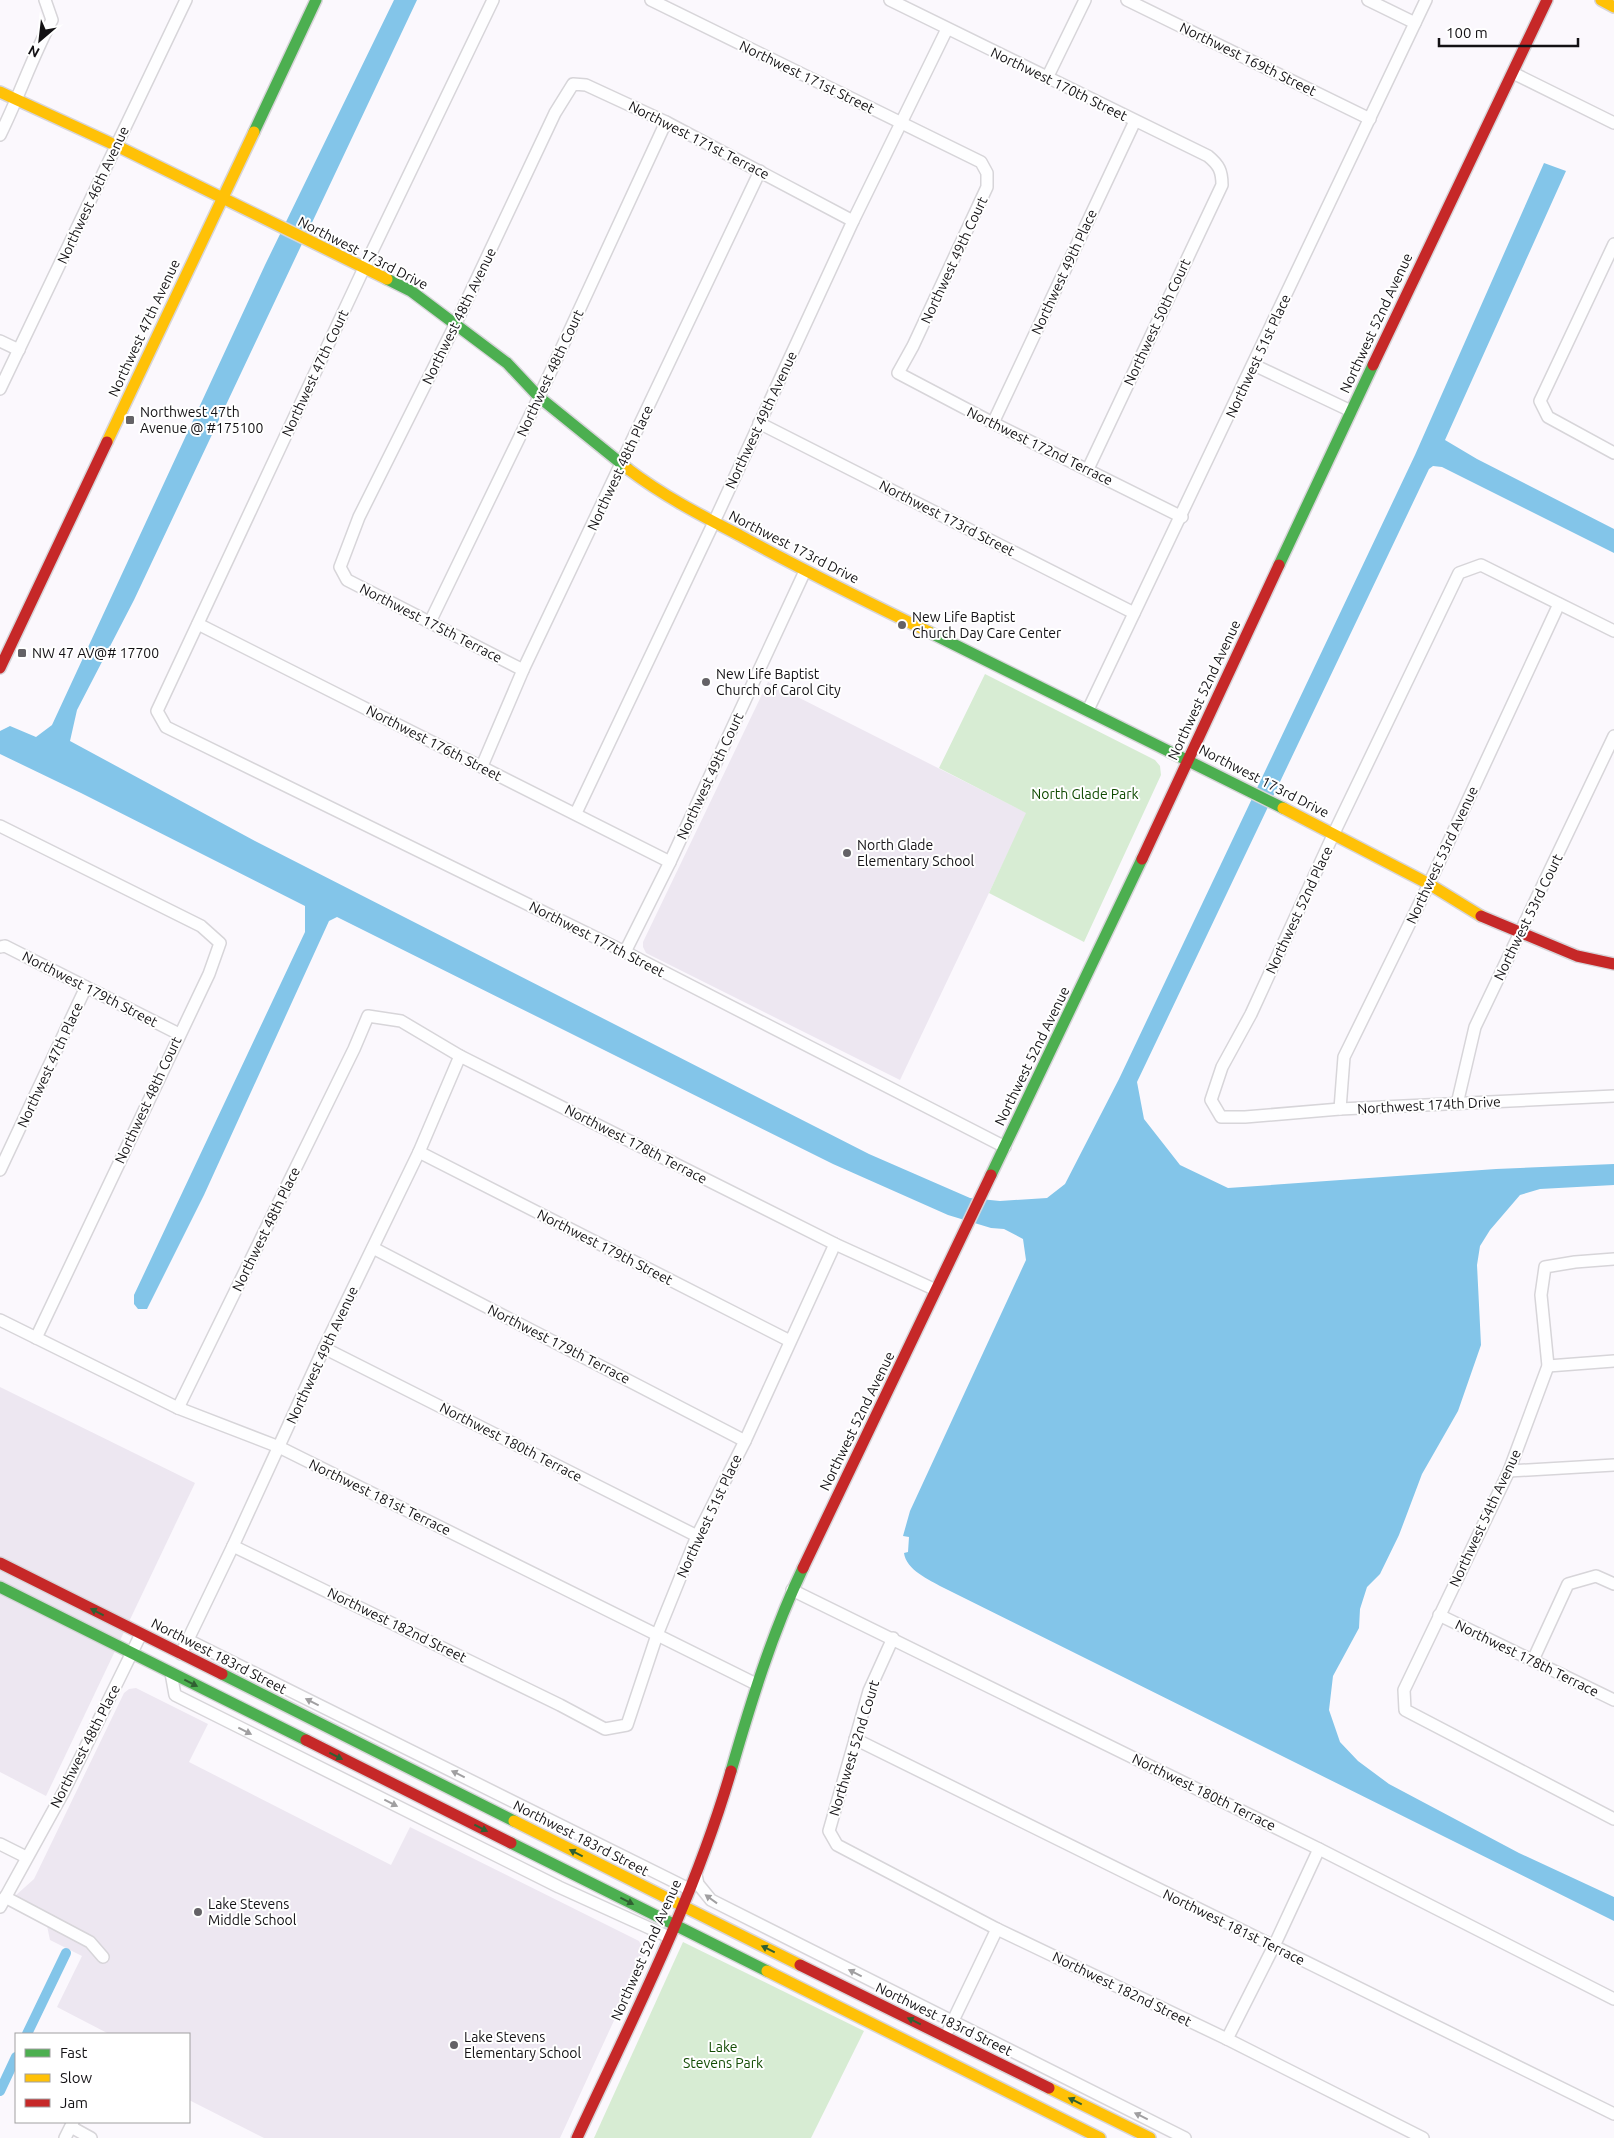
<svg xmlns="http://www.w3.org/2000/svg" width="1614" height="2138" font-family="Ubuntu,sans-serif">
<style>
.built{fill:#ede7f1}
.green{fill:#d7ecd3}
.water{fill:#83c5e9}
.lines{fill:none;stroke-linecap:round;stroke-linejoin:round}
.canal{stroke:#83c5e9;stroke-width:10}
.street-casing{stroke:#d7d5d9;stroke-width:14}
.fast-casing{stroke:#d7d5d9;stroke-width:14}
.slow-casing{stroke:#d7d5d9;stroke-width:14}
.jam-casing{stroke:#d7d5d9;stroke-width:14}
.street{stroke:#fefeff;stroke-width:11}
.fast{stroke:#4caf50;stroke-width:11}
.slow{stroke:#ffc107;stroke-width:11}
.jam{stroke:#c62828;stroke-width:11}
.oneway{fill:#306032}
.oneway2{fill:#a09fa1}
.poi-dot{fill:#646266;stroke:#fff;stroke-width:2}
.labels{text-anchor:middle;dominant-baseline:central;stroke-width:4;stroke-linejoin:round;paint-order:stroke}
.street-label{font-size:14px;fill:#131114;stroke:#fff}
.poi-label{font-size:14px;fill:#131114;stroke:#fff;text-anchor:start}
.park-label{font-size:14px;fill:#114b02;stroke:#fff}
</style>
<rect width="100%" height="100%" fill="#fbf8fd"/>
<g class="built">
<polygon points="768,682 1027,813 900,1080 646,953 643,947 643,942"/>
<polygon points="0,1387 195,1483 46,1796 0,1772"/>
<polygon points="136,1688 208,1724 189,1762 391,1865 410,1827 639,1941 645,1953 560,2138 264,2138 189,2100 189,2034 109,2034 57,2007 82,1956 50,1940 46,1921 11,1904 15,1896 34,1879 124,1693 129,1689"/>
</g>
<g class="green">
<polygon points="985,674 1155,760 1160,766 1161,775 1084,942 989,893 1026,813 939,768"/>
<polygon points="683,1942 864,2031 811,2138 594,2138"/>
</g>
<path class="water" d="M394,0H417L134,600L77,710L70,741L255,841L869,1154L970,1198L1000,1201L1047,1198L1065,1184L1119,1079L1415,455L1544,163L1566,171L1445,440L1477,459L1614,529V553L1442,467L1433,466L1429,469L1137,1082L1144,1119L1180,1165L1228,1188L1496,1169L1614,1164V1185L1540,1189L1520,1195L1490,1230L1480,1246L1477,1265L1481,1345L1458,1411L1422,1474L1399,1535L1380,1574L1367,1587L1360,1609L1359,1628L1333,1676L1329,1710L1340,1742L1358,1761L1389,1784L1519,1853L1614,1897V1921L942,1587C930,1580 906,1570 904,1553L908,1552L909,1537L903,1536L910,1511L1026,1260L1023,1239L1004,1229L991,1228L948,1215L833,1164L337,917L329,921L204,1195L147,1309H138L134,1304V1295L305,932V906L81,793L0,754V731L10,726L36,737L52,725L265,265Z"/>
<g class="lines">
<g class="canal">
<polyline points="27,2034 66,1953"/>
<polyline points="0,2091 16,2057"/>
</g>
<g class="street-casing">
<g id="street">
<polyline points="493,0 364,268 157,711 166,727 625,952 1005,1147"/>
<polyline points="651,0 981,162 987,173 987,187 913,346 898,373 993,423 1182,517"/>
<path d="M890,0L1208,156C1219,165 1222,171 1222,185L1088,469"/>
<polyline points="1127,0 1370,119"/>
<polyline points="1368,0 1415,23"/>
<polyline points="1513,73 1614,123"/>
<polyline points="1047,78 1085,0"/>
<path d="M0,135C19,97 32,57 52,20L45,0"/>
<polyline points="1614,244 1540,401 1548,417 1614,453"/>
<polyline points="0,341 19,350"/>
<polyline points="1254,365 1351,411"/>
<polyline points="0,389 186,0"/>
<polyline points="759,423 1134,613"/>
<polyline points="993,423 1135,121"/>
<polyline points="430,622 539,397 666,122"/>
<polyline points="198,624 670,862"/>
<polyline points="1614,631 1481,565 1459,573 1334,833 1251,1014 1222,1067 1211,1100 1221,1117 1245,1117 1340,1109 1614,1096"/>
<polyline points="523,670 347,580 340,567 359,517 456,323 555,113 573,84 586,85 666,122 853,221"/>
<polyline points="1088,710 1426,0"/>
<polyline points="482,766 523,670 760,171"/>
<polyline points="576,813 714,522 853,221 947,29"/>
<polyline points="0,826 201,926 220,943 209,974 36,1338"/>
<polyline points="0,947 5,946 179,1034"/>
<polyline points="625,952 670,862 805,571"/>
<polyline points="1457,1104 1475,1027 1614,736"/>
<polyline points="1340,1109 1344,1057 1429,884 1559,604"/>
<polyline points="419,1152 790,1341"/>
<polyline points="0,1170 86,987"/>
<polyline points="373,1248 745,1441"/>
<polyline points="1614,1259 1575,1262 1545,1267 1541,1295 1548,1366 1509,1471 1404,1690 1405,1710 1614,1819"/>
<polyline points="0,1320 178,1408 279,1447 756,1684"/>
<polyline points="324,1348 697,1536"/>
<polyline points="1548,1366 1614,1361"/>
<polyline points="178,1408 354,1049 368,1016 401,1021 460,1056 835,1244 936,1290"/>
<polyline points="1509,1471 1614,1465"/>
<polyline points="233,1546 560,1705 605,1729 627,1725 657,1635 697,1536 745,1441 835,1244"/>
<polyline points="792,1590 1319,1849 1614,1999"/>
<polyline points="1439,1615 1614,1700"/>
<polyline points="893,1638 869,1691 829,1831 837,1845 997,1929 1227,2039 1423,2138"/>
<polyline points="188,1640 689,1889"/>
<polyline points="181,1654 233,1546 324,1348 419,1152 460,1056"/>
<polyline points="1533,1660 1568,1584 1596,1576 1614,1584"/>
<polyline points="171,1673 175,1695 559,1887 669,1937"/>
<polyline points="855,1739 1614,2114"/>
<polyline points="0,1844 26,1857"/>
<polyline points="696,1875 698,1884 711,1900 1185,2138"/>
<polyline points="5,1897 90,1942 103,1957"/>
<polyline points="0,1907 64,1791 141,1634"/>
<polyline points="949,2029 997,1929"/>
<polyline points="1227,2039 1274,1946 1319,1849"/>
<polyline points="71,2127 91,2138"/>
<polyline points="65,2138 73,2122"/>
</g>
</g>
<g class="fast-casing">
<g id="fast">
<polyline points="254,132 316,0"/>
<polyline points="387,279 411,291 507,363 539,397 628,469"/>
<polyline points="1279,565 1373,365"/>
<polyline points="929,632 1283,808"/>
<polyline points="991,1175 1142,859"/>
<polyline points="0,1587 306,1740"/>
<polyline points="222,1674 514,1821"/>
<path d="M731,1771C751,1702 772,1633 803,1568"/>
<polyline points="511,1843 767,1971"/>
</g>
</g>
<g class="slow-casing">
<g id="slow">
<polyline points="1601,0 1614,7"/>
<polyline points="0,92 117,146 387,279"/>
<polyline points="107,442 254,132"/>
<path d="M628,469C662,495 700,515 739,535C801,569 865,601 929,632"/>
<polyline points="1283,808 1429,884 1481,916"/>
<polyline points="514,1821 800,1965"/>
<polyline points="767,1971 1100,2138"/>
<polyline points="1049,2088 1150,2138"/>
</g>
</g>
<g class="jam-casing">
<g id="jam">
<polyline points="1373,365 1547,0"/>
<polyline points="0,668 107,442"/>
<polyline points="1142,859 1279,565"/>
<polyline points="1481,916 1577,956 1614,964"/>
<polyline points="0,1563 222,1674"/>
<polyline points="803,1568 991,1175"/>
<polyline points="306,1740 511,1843"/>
<polyline points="800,1965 1049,2088"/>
<path d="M577,2138C633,2017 694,1899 731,1771"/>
</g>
</g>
<use href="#street" class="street"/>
<use href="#fast" class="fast"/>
<use href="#slow" class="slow"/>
<use href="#jam" class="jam"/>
</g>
<defs><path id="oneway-solid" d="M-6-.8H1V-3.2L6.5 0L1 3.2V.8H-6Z" transform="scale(1.25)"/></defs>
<g class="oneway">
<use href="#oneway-solid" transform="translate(97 1612) rotate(-153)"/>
<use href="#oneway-solid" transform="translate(191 1683) rotate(27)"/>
<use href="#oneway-solid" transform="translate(336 1756) rotate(27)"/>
<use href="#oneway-solid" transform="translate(481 1828) rotate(27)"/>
<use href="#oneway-solid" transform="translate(576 1853) rotate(-153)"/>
<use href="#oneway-solid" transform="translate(627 1901) rotate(27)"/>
<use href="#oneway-solid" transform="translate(768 1949) rotate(-154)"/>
<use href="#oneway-solid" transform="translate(914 2021) rotate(-154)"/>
<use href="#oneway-solid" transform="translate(1075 2101) rotate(-154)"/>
</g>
<g class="oneway2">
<use href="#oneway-solid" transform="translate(312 1702) rotate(-153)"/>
<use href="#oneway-solid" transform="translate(245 1731) rotate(27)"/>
<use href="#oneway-solid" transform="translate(458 1774) rotate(-154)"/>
<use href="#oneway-solid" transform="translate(391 1803) rotate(27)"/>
<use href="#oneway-solid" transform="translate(711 1899) rotate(-144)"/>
<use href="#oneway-solid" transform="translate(855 1973) rotate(-153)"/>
<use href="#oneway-solid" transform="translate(1141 2116) rotate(-154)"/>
</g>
<g class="poi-dot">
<rect x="125" y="415" width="10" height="10" rx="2.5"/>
<circle cx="902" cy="625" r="5"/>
<rect x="17" y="648" width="10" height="10" rx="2.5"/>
<circle cx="706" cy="682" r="5"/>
<circle cx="847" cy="853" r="5"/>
<circle cx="198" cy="1912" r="5"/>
<circle cx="454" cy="2045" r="5"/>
</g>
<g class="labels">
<g class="street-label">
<text transform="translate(1248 59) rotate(26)">Northwest 169th Street</text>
<text transform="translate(807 77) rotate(26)">Northwest 171st Street</text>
<text transform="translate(1059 84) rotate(26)">Northwest 170th Street</text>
<text transform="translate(699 140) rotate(27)">Northwest 171st Terrace</text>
<text transform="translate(93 195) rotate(-65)">Northwest 46th Avenue</text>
<text transform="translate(363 253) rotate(27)">Northwest 173rd Drive</text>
<text transform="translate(954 260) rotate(-65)">Northwest 49th Court</text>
<text transform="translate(1064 272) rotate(-65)">Northwest 49th Place</text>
<text transform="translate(459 316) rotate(-64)">Northwest 48th Avenue</text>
<text transform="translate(1157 322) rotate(-65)">Northwest 50th Court</text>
<text transform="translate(1376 323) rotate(-65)">Northwest 52nd Avenue</text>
<text transform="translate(144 328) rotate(-65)">Northwest 47th Avenue</text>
<text transform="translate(1258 356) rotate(-65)">Northwest 51st Place</text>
<text transform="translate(315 373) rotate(-65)">Northwest 47th Court</text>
<text transform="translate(550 373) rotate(-65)">Northwest 48th Court</text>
<text transform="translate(761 420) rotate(-65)">Northwest 49th Avenue</text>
<text transform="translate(1040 446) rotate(26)">Northwest 172nd Terrace</text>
<text transform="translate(620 468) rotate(-65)">Northwest 48th Place</text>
<text transform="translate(947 518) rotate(27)">Northwest 173rd Street</text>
<text transform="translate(794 547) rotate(27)">Northwest 173rd Drive</text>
<text transform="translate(431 623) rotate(27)">Northwest 175th Terrace</text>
<text transform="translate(1204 690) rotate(-65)">Northwest 52nd Avenue</text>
<text transform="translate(434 743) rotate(27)">Northwest 176th Street</text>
<text transform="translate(710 776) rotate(-65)">Northwest 49th Court</text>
<text transform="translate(1264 781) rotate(27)">Northwest 173rd Drive</text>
<text transform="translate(1442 855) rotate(-65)">Northwest 53rd Avenue</text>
<text transform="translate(1299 910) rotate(-65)">Northwest 52nd Place</text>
<text transform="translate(1528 917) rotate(-64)">Northwest 53rd Court</text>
<text transform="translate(597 939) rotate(27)">Northwest 177th Street</text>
<text transform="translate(90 989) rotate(27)">Northwest 179th Street</text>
<text transform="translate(1032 1056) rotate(-64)">Northwest 52nd Avenue</text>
<text transform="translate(50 1065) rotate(-65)">Northwest 47th Place</text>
<text transform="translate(148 1100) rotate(-65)">Northwest 48th Court</text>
<text transform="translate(1429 1105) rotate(-3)">Northwest 174th Drive</text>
<text transform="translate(636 1144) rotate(27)">Northwest 178th Terrace</text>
<text transform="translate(266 1229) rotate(-64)">Northwest 48th Place</text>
<text transform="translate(605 1247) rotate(27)">Northwest 179th Street</text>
<text transform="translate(559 1344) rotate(27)">Northwest 179th Terrace</text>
<text transform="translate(322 1355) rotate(-65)">Northwest 49th Avenue</text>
<text transform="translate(857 1421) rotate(-64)">Northwest 52nd Avenue</text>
<text transform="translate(511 1442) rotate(27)">Northwest 180th Terrace</text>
<text transform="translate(380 1497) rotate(26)">Northwest 181st Terrace</text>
<text transform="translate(709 1516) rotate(-65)">Northwest 51st Place</text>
<text transform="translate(1485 1518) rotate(-65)">Northwest 54th Avenue</text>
<text transform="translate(397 1625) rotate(26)">Northwest 182nd Street</text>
<text transform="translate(219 1656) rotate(27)">Northwest 183rd Street</text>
<text transform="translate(1527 1658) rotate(26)">Northwest 178th Terrace</text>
<text transform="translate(85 1746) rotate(-63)">Northwest 48th Place</text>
<text transform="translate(854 1748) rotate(-73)">Northwest 52nd Court</text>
<text transform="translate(1204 1792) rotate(26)">Northwest 180th Terrace</text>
<text transform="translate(581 1838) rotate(27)">Northwest 183rd Street</text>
<text transform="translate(1234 1927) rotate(26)">Northwest 181st Terrace</text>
<text transform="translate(646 1950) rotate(-66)">Northwest 52nd Avenue</text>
<text transform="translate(1122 1989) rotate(26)">Northwest 182nd Street</text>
<text transform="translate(944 2019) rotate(26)">Northwest 183rd Street</text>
</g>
<g class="poi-label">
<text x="140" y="412">Northwest 47th<tspan x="140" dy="16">Avenue @ #175100</tspan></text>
<text x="912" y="617">New Life Baptist<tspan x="912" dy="16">Church Day Care Center</tspan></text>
<text x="32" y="653">NW 47 AV@# 17700</text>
<text x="716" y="674">New Life Baptist<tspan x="716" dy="16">Church of Carol City</tspan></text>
<text x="857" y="845">North Glade<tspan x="857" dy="16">Elementary School</tspan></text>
<text x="208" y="1904">Lake Stevens<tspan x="208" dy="16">Middle School</tspan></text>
<text x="464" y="2037">Lake Stevens<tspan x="464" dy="16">Elementary School</tspan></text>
</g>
<g class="park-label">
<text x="1085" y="794">North Glade Park</text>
<text x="723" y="2047">Lake<tspan x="723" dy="16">Stevens Park</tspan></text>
</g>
</g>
<rect x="15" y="2033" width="175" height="90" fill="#ffffff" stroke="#a1a0a1"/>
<rect x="25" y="2049" width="25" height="8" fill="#4caf50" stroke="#a1a0a1"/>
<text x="60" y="2058" font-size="15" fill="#131114">Fast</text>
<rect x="25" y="2074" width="25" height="8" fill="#ffc107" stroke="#a1a0a1"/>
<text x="60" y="2083" font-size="15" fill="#131114">Slow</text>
<rect x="25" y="2099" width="25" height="8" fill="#c62828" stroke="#a1a0a1"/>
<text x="60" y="2108" font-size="15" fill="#131114">Jam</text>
<g transform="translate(40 40) rotate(208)" stroke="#ffffff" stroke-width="4" paint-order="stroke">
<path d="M0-4L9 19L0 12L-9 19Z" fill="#131114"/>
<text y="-8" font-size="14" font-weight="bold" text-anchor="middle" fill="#131114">N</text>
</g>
<path d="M1439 38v8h139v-8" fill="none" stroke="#131114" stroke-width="2.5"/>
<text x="1446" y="38" font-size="15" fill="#131114" stroke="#ffffff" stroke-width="4" paint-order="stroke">100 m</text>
</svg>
